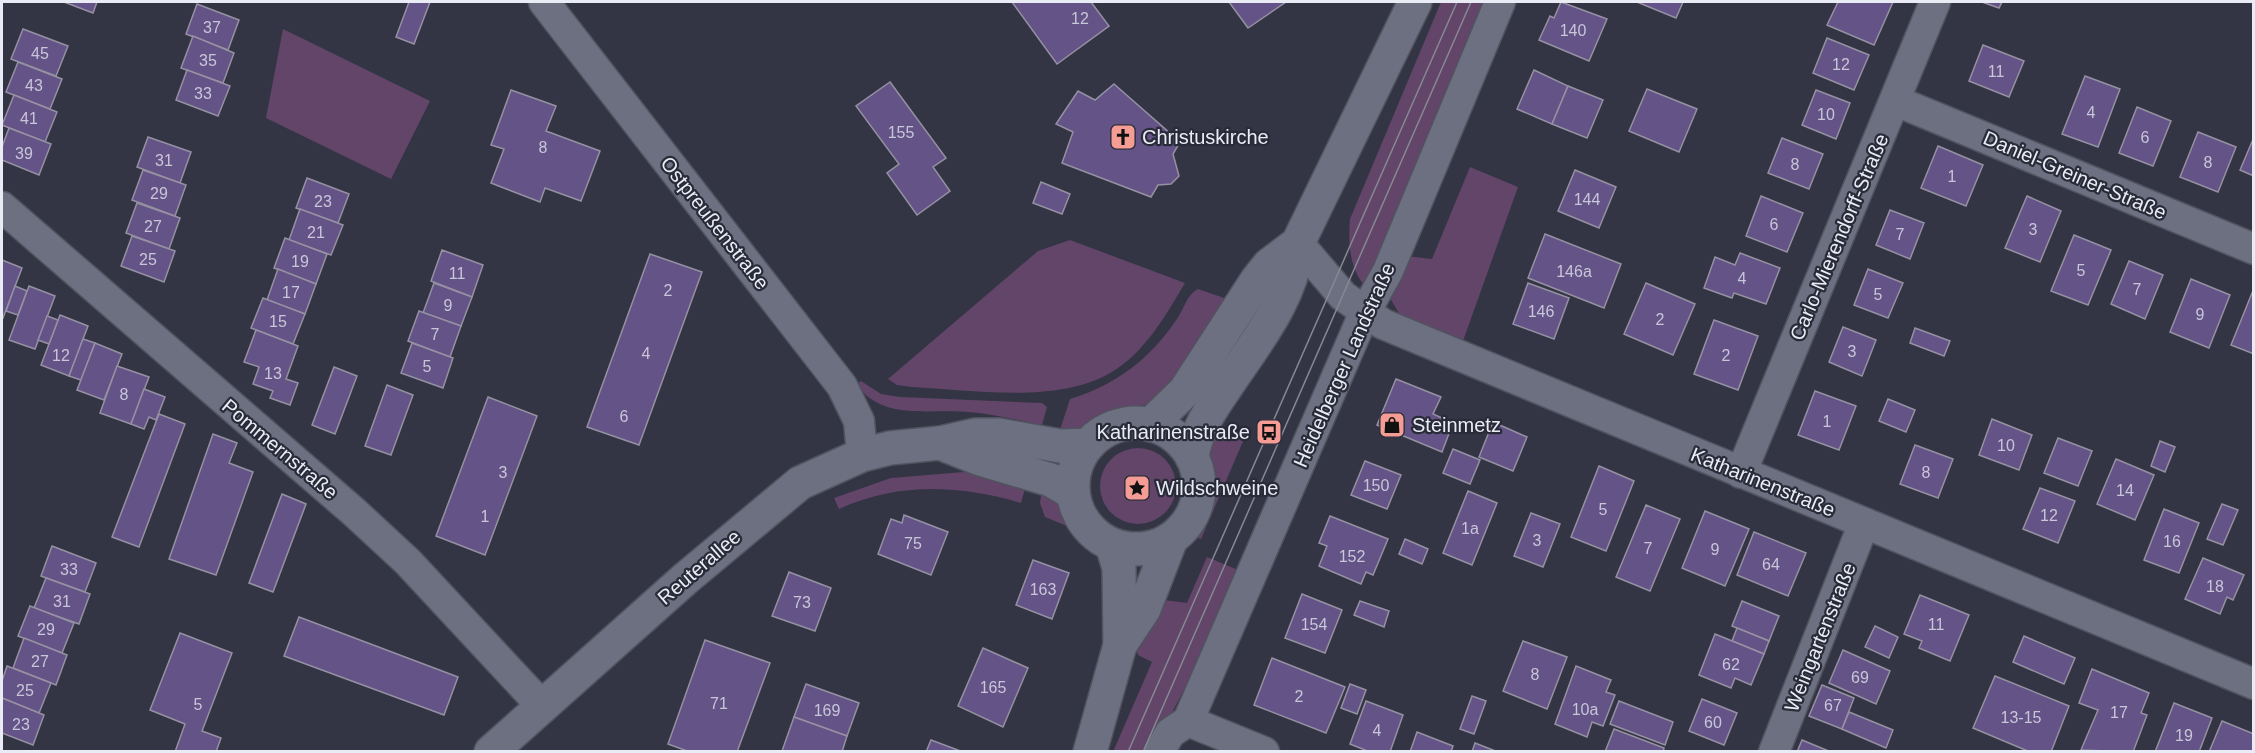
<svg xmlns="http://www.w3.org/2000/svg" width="2255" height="753" font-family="Arial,sans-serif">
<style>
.green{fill:#624569}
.building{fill:#635386;stroke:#9591a2;stroke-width:1.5}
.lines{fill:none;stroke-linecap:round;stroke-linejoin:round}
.minor-casing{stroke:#51535f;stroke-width:33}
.tertiary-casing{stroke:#51535f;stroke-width:36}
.minor{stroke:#6c7080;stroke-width:30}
.tertiary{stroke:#6c7080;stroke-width:33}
.tram{stroke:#868894;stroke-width:1.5}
.labels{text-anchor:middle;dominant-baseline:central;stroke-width:4.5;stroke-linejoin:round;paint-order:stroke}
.number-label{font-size:16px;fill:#c8c6d9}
.poi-label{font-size:20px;fill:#eaecf5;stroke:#292b39;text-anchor:start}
.street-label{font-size:20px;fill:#eaecf5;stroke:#292b39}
</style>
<rect width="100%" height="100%" fill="#333544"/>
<g class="green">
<path d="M1441,2H1484L1457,64L1460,74L1368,289C1349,272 1348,242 1350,219Z"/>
<polygon points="283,29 430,101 391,179 266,118"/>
<polygon points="1470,167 1518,187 1463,341 1400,315 1390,298 1405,256 1432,259"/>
<path d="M1070,240L1185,283C1166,315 1144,354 1110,373C1057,404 971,390 912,387L897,385L888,379L1038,251Z"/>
<path d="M1198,289L1230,300L1158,401L1116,413L1081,432L1060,430L1070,399C1116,385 1150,359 1177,319C1184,309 1187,294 1198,289Z"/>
<path d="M861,381L881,394L900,397L1042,403L1047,407L1042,425C1018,420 993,414 969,412C932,408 881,422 857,384Z"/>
<path d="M1219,428L1244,439L1201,539L1194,537C1228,497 1197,467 1219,428Z"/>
<circle cx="1138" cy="486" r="38"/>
<path d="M964,472L1027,481L1021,503C959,485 899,482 839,509L834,498L891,478Z"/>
<polygon points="1042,488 1060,503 1074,529 1045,517 1040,503"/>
<polygon points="1207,557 1238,570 1192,674 1152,751 1113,752 1152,662 1138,655 1136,649 1157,599 1187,603"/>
</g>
<g class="building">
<polygon points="64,2 97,2 93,13"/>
<polygon points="409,2 430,2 414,44 396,37"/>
<polygon points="1012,2 1091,2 1109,26 1057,64"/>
<polygon points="1229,2 1286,2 1248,28"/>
<polygon points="1561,2 1607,19 1589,61 1539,40 1550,16 1554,18"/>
<polygon points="1637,2 1683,2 1676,18"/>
<polygon points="1838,2 1893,2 1874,45 1827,25"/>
<polygon points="1982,2 2002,2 1999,8"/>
<polygon points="197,4 239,20 228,50 186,34"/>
<polygon points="23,29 68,46 56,76 11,59"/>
<polygon points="193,36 234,53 223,83 181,68"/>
<polygon points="1827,38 1869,55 1854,90 1813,73"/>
<polygon points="1983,45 2024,61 2009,97 1969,81"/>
<polygon points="18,62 62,79 50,109 6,92"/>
<polygon points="187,70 230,86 218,116 176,100"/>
<polygon points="1534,70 1568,86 1552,124 1517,109"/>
<polygon points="2085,76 2120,89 2098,147 2062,134"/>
<polygon points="890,82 946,158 933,167 950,191 917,215 887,173 899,164 856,106"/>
<polygon points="1114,84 1180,142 1173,154 1179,176 1171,184 1158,185 1151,197 1062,163 1073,132 1056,124 1078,91 1095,100"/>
<polygon points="1568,86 1603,100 1587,138 1552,124"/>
<polygon points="1647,89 1697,109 1679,152 1629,131"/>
<polygon points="511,90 556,106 546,131 600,151 581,201 545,188 540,202 491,183 504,149 491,145"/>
<polygon points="1816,90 1850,103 1836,139 1802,125"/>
<polygon points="14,95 57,112 45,142 2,125"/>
<polygon points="2137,107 2171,121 2153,166 2119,153"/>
<polygon points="9,128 51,144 39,175 2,160 2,147"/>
<polygon points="2198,132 2236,147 2218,192 2180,177"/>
<polygon points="148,137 191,152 180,183 137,167"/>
<polygon points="2254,137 2254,176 2240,170"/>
<polygon points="1782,138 1823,154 1809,189 1768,173"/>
<polygon points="1938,146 1983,165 1966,206 1921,188"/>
<polygon points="143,170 186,185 175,216 132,200"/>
<polygon points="1575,170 1616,187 1599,228 1558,211"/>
<polygon points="307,178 349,194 338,223 296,208"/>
<polygon points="1041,182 1070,194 1062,214 1033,203"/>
<polygon points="1761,196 1803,213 1787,252 1746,236"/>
<polygon points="2027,196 2061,211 2040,262 2005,248"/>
<polygon points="137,203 180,218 169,249 126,233"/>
<polygon points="300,209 343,225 331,255 289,240"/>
<polygon points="1890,210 1924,223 1910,259 1876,245"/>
<polygon points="1545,234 1621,264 1604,308 1528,278"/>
<polygon points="2074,235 2111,250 2088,305 2051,291"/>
<polygon points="132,236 175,251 164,282 121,266"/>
<polygon points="285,238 327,254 316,284 274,268"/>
<polygon points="442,250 483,265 472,297 431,281"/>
<polygon points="1740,253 1780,268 1766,304 1734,293 1732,298 1704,288 1715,257 1735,265"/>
<polygon points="650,254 702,272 639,445 587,427"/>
<polygon points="2,260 22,268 3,318 2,317"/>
<polygon points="2129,261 2163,275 2145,319 2111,304"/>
<polygon points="278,269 316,284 305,314 267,300"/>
<polygon points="1868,269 1903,283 1888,318 1854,305"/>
<polygon points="2191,279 2230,295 2209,348 2170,332"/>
<polygon points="434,283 472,297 461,326 423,313"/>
<polygon points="1528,283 1569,298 1554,339 1513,324"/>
<polygon points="1646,283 1695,304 1673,355 1624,334"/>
<polygon points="15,286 27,291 18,315 6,311"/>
<polygon points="29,286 55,296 35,349 9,340"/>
<polygon points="2252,293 2254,294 2254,354 2231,345"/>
<polygon points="263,298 305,314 293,344 251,328"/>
<polygon points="419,311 461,326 450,357 408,341"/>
<polygon points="60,315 88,326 69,376 41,365"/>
<polygon points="47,316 58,320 49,344 38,340"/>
<polygon points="1714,320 1758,336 1738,390 1694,374"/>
<polygon points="1843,327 1876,340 1862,376 1829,362"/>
<polygon points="1915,328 1950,341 1944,356 1910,343"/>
<polygon points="256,330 298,346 286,379 298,383 290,405 270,398 273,391 253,384 259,367 244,362"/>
<polygon points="83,339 95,343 81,380 69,376"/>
<polygon points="95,343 122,354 104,400 77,390"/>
<polygon points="412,343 453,358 443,388 401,373"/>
<polygon points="117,366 149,377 131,424 100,413"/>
<polygon points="334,367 357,376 335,434 312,425"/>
<polygon points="1396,379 1441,397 1433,414 1453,423 1442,452 1377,425"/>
<polygon points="387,385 413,395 391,455 365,446"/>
<polygon points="144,389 165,397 156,420 149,417 144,429 131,424"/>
<polygon points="1815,391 1856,406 1839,450 1798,435"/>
<polygon points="488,397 537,416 485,555 436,536"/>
<polygon points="1888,399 1915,410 1906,432 1879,421"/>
<polygon points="159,414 185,424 139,547 112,537"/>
<polygon points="1992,419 2032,435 2019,470 1979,455"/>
<polygon points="1493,422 1527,437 1513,471 1479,457"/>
<polygon points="213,434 237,443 229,463 253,472 216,575 169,559"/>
<polygon points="2058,438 2092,451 2078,486 2044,473"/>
<polygon points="2160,441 2175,447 2165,472 2151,466"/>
<polygon points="1915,445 1953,459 1938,498 1900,484"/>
<polygon points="1453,449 1480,460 1470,484 1443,473"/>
<polygon points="2116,459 2154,475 2135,520 2097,504"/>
<polygon points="1365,461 1401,475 1387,509 1351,495"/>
<polygon points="1599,466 1634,481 1606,551 1571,537"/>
<polygon points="2040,488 2075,501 2058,543 2023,529"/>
<polygon points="1468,491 1497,503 1472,565 1443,553"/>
<polygon points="282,494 306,504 273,592 249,583"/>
<polygon points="2222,504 2238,510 2223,545 2207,539"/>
<polygon points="1646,505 1680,519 1650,591 1616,577"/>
<polygon points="2164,509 2199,523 2179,573 2144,560"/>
<polygon points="1705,511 1749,529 1725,586 1682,568"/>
<polygon points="1531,513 1560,524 1543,567 1514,556"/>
<polygon points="904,515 948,532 931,575 878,554 891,519 902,523"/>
<polygon points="1330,516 1388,539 1373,575 1366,572 1361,584 1319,566 1327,546 1319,543"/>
<polygon points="1754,532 1806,553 1788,596 1737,575"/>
<polygon points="1405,539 1428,549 1422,564 1399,554"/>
<polygon points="52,546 96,563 85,592 41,576"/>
<polygon points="2203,558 2244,575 2233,600 2227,597 2220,614 2185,599"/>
<polygon points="1033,560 1069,573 1052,619 1016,605"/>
<polygon points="789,572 831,588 815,631 772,616"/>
<polygon points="46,578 90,594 79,624 34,608"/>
<polygon points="1302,594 1342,610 1325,653 1285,638"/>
<polygon points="1920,595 1969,615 1950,661 1919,648 1922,641 1904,634"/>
<polygon points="1360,601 1389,611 1384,627 1354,615"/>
<polygon points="1742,601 1779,616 1769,641 1732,626"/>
<polygon points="30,606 74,623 62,653 18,636"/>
<polygon points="299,617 458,677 444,715 284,656"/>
<polygon points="1875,626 1898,637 1889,658 1865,647"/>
<polygon points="1737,628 1769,641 1764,654 1732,641"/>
<polygon points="180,633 232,653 202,731 221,738 216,752 175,752 185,724 150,710"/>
<polygon points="1715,634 1764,654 1751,685 1735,678 1731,688 1699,675"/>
<polygon points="2024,636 2075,658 2064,684 2013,662"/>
<polygon points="24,638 67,655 56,685 13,668"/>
<polygon points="705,640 770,663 737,752 690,752 668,744"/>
<polygon points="1523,641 1567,657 1547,709 1503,691"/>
<polygon points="983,648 1028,668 1003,727 958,706"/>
<polygon points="1843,650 1890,671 1876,704 1829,683"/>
<polygon points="1272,658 1345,687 1326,733 1254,705"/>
<polygon points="7,666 51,683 39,713 2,698 2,681"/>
<polygon points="1576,666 1611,680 1606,692 1615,695 1603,726 1592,722 1587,737 1555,724"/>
<polygon points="2092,669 2149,693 2141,713 2147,715 2133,752 2081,750 2098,710 2079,703"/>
<polygon points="1995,676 2069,706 2051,752 2030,752 1973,728"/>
<polygon points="806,684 859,703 847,736 794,717"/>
<polygon points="1350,684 1366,690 1357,714 1341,708"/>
<polygon points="1822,685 1854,698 1842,729 1809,716"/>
<polygon points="1472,696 1486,701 1474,734 1460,729"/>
<polygon points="2,698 44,715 33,745 2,733"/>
<polygon points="1702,699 1737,713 1724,745 1689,731"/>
<polygon points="1366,701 1403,715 1390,752 1370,752 1350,744"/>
<polygon points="1619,701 1673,722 1665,745 1610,724"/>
<polygon points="2174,703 2212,718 2199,752 2155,752"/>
<polygon points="1849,712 1893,730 1886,748 1842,729"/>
<polygon points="794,717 847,736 842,752 782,751"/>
<polygon points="2222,721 2254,734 2254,752 2209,752"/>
<polygon points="1614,729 1664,748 1663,752 1605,752"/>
<polygon points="1417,732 1453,746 1451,752 1410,752"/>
<polygon points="931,740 963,752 926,752"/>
<polygon points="1802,740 1831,752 1797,752"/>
<polygon points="1475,743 1498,752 1472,752"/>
</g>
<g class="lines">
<g class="minor-casing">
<g id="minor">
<polyline points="544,2 842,386 859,421 862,455"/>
<polyline points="1896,101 2254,249"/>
<polyline points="2,207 354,512 408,562 542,706"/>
<polyline points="1298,243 1343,296 1383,324 2254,684"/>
<polyline points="1741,473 1935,2"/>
<polyline points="1188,721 1264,752"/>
<polyline points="1159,752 1170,733 1188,721 1364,314 1388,271 1500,2"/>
<polyline points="1774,752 1864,523"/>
</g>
</g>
<g class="tertiary-casing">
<g id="tertiary">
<circle cx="1136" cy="486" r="63"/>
<polyline points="1150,425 1185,391 1257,280 1269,265 1298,243 1415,2"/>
<polyline points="940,443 980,459 1051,480 1073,493"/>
<path d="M1192,457C1196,430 1211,409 1226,387C1256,342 1293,298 1298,243"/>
<polyline points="1112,545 1119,568 1120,645"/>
<polyline points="491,752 685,579 800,483 862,455 890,448 940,443 975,435 999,435 1060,446 1088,445"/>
<polyline points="1090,752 1120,645 1144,609 1171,539"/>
</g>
</g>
<use href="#minor" class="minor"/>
<use href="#tertiary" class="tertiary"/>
<g class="tram">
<polyline points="1128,752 1457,2"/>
<polyline points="1143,752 1471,2"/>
</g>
</g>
<defs>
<g id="church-square" transform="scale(1.35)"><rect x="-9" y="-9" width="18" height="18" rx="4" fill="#f59c94" stroke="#292b39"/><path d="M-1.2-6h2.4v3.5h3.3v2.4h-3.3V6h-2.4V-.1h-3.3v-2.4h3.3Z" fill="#111"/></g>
<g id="shop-square" transform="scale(1.35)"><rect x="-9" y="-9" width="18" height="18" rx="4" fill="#f59c94" stroke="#292b39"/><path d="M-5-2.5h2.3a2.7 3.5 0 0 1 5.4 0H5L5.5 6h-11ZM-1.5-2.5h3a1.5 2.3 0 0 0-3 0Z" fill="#111"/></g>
<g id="bus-square" transform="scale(1.35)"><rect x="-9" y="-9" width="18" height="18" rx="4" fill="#f59c94" stroke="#292b39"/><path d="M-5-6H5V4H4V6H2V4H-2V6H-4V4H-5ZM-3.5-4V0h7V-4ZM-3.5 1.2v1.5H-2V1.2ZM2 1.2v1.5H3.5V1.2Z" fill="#111"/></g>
<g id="sight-square" transform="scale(1.35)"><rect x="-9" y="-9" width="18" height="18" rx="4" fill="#f59c94" stroke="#292b39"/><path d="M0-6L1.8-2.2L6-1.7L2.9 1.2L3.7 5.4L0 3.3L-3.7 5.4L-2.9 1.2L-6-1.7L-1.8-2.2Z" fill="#111"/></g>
</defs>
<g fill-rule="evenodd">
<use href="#church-square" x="1123" y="137"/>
<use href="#shop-square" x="1392" y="425"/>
<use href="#bus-square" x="1269" y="432"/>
<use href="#sight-square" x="1137" y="488"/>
</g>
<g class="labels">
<g class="number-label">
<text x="1080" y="18">12</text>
<text x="212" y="27">37</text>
<text x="1573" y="30">140</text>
<text x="40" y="53">45</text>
<text x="208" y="60">35</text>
<text x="1841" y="64">12</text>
<text x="1996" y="71">11</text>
<text x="34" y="85">43</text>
<text x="203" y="93">33</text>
<text x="2091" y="112">4</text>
<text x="1826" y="114">10</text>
<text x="29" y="118">41</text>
<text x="901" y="132">155</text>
<text x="2145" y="137">6</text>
<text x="543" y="147">8</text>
<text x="24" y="153">39</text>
<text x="164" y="160">31</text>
<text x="2208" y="162">8</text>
<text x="1795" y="164">8</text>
<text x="1952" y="176">1</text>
<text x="159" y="193">29</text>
<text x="1587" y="199">144</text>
<text x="323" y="201">23</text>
<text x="1774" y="224">6</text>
<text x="153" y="226">27</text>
<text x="2033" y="229">3</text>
<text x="316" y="232">21</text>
<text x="1900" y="234">7</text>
<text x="148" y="259">25</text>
<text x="300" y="261">19</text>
<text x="2081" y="270">5</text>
<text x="1574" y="271">146a</text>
<text x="457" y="273">11</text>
<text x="1742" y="278">4</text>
<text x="2137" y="289">7</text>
<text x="668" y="290">2</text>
<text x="291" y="292">17</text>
<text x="1878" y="294">5</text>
<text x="448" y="305">9</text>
<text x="1541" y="311">146</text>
<text x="2200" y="314">9</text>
<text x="1660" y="319">2</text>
<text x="278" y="321">15</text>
<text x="435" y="334">7</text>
<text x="1852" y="351">3</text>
<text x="646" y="353">4</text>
<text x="61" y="355">12</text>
<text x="1726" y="355">2</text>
<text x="427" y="366">5</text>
<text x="273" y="373">13</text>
<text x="124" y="394">8</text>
<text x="624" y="416">6</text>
<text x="1827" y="421">1</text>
<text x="2006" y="445">10</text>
<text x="503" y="472">3</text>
<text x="1926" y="472">8</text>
<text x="1376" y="485">150</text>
<text x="2125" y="490">14</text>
<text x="1603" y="509">5</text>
<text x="2049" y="515">12</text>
<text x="485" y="516">1</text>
<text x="1470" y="528">1a</text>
<text x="1537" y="540">3</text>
<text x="2172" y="541">16</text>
<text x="913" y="543">75</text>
<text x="1648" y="548">7</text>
<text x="1715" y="549">9</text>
<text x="1352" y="556">152</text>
<text x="1771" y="564">64</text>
<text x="69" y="569">33</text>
<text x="2215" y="586">18</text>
<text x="1043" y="589">163</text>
<text x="62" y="601">31</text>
<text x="802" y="602">73</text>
<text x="1314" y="624">154</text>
<text x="1936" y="624">11</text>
<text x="46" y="629">29</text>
<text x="40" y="661">27</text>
<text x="1731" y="664">62</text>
<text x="1535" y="674">8</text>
<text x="1860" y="677">69</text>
<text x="993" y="687">165</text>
<text x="25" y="690">25</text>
<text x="1299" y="696">2</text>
<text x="719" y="703">71</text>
<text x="198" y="704">5</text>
<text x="1833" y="705">67</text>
<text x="1585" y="709">10a</text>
<text x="827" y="710">169</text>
<text x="2119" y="712">17</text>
<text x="2021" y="717">13-15</text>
<text x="1713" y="722">60</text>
<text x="21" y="724">23</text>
<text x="1377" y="730">4</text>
<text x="2184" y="735">19</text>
</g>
<g class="poi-label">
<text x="1142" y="137">Christuskirche</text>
<text x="1412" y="425">Steinmetz</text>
<text x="1250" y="432" text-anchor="end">Katharinenstraße</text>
<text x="1156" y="488">Wildschweine</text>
</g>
<g class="street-label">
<text transform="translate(2075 175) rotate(23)">Daniel-Greiner-Straße</text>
<text transform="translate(715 223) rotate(52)">Ostpreußenstraße</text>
<text transform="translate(1839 237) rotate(-67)">Carlo-Mierendorff-Straße</text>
<text transform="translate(1344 365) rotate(-66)">Heidelberger Landstraße</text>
<text transform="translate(280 449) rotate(40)">Pommernstraße</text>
<text transform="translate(1763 482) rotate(22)">Katharinenstraße</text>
<text transform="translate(699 567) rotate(-41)">Reuterallee</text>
<text transform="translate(1820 637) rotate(-68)">Weingartenstraße</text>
</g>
</g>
<rect width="2255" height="753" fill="none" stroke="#eaecf5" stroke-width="6"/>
</svg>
